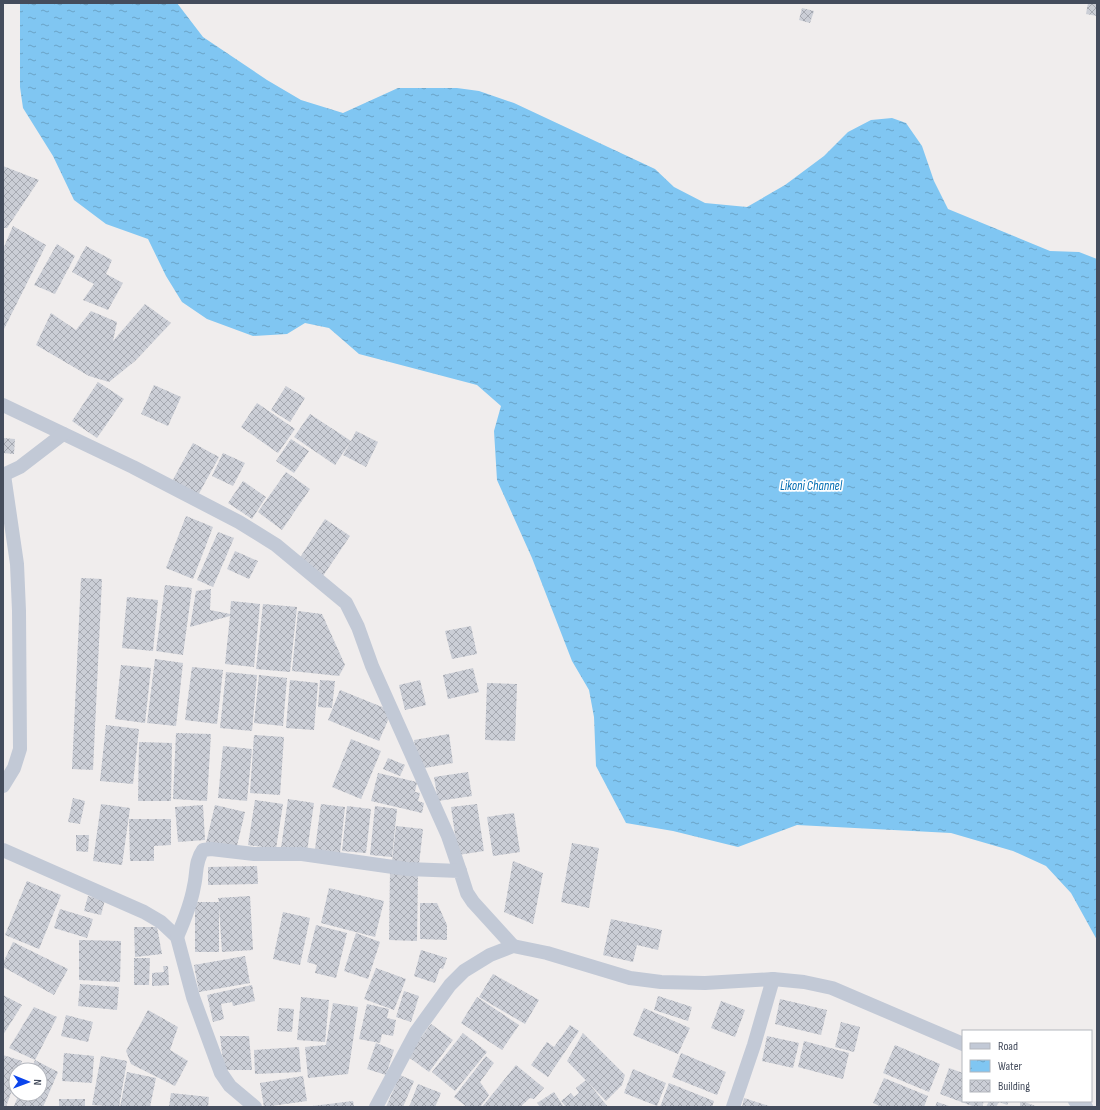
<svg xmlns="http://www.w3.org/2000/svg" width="1100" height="1110" font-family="'Sofia Sans Condensed',sans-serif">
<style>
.water{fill:url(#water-ripples)}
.building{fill:url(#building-cross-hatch)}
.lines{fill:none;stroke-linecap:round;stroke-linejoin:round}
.minor{stroke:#c2c9d6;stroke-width:14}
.labels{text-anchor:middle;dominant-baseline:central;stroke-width:3.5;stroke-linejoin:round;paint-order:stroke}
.water-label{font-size:13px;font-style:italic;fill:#016db2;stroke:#fff}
</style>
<defs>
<pattern id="water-ripples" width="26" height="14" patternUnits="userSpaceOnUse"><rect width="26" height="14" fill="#80c6f2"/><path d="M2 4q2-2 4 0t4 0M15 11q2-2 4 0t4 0" fill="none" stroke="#6aa3c7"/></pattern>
<pattern id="building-cross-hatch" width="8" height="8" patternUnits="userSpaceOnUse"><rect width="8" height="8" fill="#cbced6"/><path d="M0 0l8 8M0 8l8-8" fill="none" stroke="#a6a9b1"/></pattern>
</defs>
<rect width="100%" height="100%" fill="#f0eded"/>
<polygon class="water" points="20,3 177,3 203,37 267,80 301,100 343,113 398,88 457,88 479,91 514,103 655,169 674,187 705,203 747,207 785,185 824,156 848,132 871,120 892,118 906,123 922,146 934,181 948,209 1050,251 1079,252 1097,259 1097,940 1071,893 1046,866 1013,851 951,833 797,825 738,847 673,831 626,823 596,766 594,717 589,690 572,661 532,558 497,480 494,431 501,406 477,385 359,354 329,328 305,323 287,334 253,336 207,319 182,302 166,276 148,239 106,224 74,200 53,156 23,108 20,87"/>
<g class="building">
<polygon points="1088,3 1097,3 1097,16 1086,14"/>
<polygon points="802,8 814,11 810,23 799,20"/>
<polygon points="3,166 39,180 7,228 3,228"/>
<polygon points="13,226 46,245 3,331 3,249"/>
<polygon points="57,244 75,256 55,294 34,285"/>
<polygon points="86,246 112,260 106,274 123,283 108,310 83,300 94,284 72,272"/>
<polygon points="145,304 171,323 135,361 109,382 89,376 36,345 51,313 76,330 91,311 117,322 113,341"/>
<polygon points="98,382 124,399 97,438 72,421"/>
<polygon points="154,385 181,397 168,426 141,414"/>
<polygon points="286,386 305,398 290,422 271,410"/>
<polygon points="257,403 295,429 278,453 241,427"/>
<polygon points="310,414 351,441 356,431 378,442 366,467 343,455 351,441 335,465 294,437"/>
<polygon points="3,438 15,439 14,454 3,453"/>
<polygon points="291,439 309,451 294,473 276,461"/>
<polygon points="193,443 219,457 196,499 170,485"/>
<polygon points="223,453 245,463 233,486 212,476"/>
<polygon points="286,472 310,489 282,530 258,512"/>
<polygon points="243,481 266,497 252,519 228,503"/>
<polygon points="186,516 213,527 193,579 166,568"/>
<polygon points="325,519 350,536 323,576 299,559"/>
<polygon points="218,532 234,538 213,587 197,580"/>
<polygon points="235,551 258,561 249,579 227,569"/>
<polygon points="81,578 102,579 93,770 72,769"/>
<polygon points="165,585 192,588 183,655 156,651"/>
<polygon points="211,589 210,610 230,614 231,601 260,604 254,667 225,664 230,616 190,627 196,591"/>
<polygon points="127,597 158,600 153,651 122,648"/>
<polygon points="263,604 297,607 290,672 256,669"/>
<polygon points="298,611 322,614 345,665 339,676 292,671"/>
<polygon points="471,626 477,654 452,659 445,631"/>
<polygon points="155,659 183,663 176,726 147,723"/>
<polygon points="121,665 151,668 145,723 115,719"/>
<polygon points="192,667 223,670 217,724 185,720"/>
<polygon points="473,668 479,692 448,699 443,675"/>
<polygon points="226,672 257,675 252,731 220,728"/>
<polygon points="259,675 287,678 283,726 254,723"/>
<polygon points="290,680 318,683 314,730 286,728"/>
<polygon points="320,680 335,681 332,708 318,707"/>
<polygon points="420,680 426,705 405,710 399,685"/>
<polygon points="487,683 517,684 515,741 485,740"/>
<polygon points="340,690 392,711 379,741 328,720"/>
<polygon points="106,725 139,729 133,784 100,781"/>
<polygon points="176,733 211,734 207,801 173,799"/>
<polygon points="449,734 453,763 419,769 414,740"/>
<polygon points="254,735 284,737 280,795 250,793"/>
<polygon points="351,739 381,751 361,799 332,787"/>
<polygon points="139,742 172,743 171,801 138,801"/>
<polygon points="223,746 252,749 247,801 218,798"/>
<polygon points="388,758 405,765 400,776 383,769"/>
<polygon points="468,772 472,796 438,801 434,777"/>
<polygon points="378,773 417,782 415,792 420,793 418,801 424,803 422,813 371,801"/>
<polygon points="73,798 85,801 80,824 68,822"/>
<polygon points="288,799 314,803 307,852 281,848"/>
<polygon points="255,800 283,804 276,849 248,845"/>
<polygon points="101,804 130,808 122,865 93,861"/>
<polygon points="321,804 345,807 340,853 315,849"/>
<polygon points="477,804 484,851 458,855 451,807"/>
<polygon points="203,805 205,840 178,842 175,807"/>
<polygon points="215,805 245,812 236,850 206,843"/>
<polygon points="347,806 371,809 366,853 342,851"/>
<polygon points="375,806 397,809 392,857 370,855"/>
<polygon points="514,813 520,852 493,856 487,817"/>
<polygon points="129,819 171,819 171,845 154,846 154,861 130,861"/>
<polygon points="396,826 423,829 419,864 392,861"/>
<polygon points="76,835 89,835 88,852 76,851"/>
<polygon points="572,843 599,848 589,908 561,902"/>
<polygon points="513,861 543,873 533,924 504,912"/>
<polygon points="257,866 258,884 208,885 208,867"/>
<polygon points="390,871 418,872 417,941 389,940"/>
<polygon points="27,881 61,895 39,949 5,935"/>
<polygon points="329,888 384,901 375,937 321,923"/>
<polygon points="88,896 105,900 101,915 84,911"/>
<polygon points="250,896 253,950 222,952 219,907 219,952 195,952 195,902 219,902 218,898"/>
<polygon points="420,903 437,903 447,925 447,940 420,939"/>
<polygon points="60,909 93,919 87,938 54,928"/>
<polygon points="283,912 310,918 300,965 273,959"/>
<polygon points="611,919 662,930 658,950 637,945 633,962 603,955"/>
<polygon points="316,925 347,933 336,978 315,973 317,965 307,962"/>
<polygon points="134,927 157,927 162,954 135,957"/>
<polygon points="356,933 380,942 368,979 344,971"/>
<polygon points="79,940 121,941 120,982 79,980"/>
<polygon points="13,942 68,969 54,995 3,967 3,963"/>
<polygon points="421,950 447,958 443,969 440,968 435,983 414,976"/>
<polygon points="245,956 250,983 199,992 194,965"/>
<polygon points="134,958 150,958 149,985 134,985"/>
<polygon points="163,966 168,966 169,985 152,986 152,973 164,972"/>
<polygon points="376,968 406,979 394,1010 364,999"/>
<polygon points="493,974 539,1000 525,1024 479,997"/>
<polygon points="80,984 119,987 117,1010 78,1006"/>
<polygon points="252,985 255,1001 233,1006 232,1002 221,1004 224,1019 213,1022 207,995"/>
<polygon points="404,991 419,996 411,1022 396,1017"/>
<polygon points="3,995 22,1005 3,1035"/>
<polygon points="658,996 692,1007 688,1021 654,1010"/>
<polygon points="301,997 329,1000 325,1042 297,1040"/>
<polygon points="477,997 519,1025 502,1050 461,1023"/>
<polygon points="780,999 827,1010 821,1035 775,1024"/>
<polygon points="721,1001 745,1010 735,1037 711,1028"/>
<polygon points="333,1003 358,1007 348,1074 308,1078 305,1047 326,1045"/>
<polygon points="367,1004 389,1009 387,1018 396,1020 393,1036 382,1034 380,1043 359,1039"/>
<polygon points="34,1007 57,1017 35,1060 9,1048"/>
<polygon points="279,1008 294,1009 292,1032 277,1031"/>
<polygon points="644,1008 690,1028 678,1054 633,1035"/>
<polygon points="148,1010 178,1027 170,1050 188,1061 175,1086 131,1064 126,1051"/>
<polygon points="66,1015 93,1022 88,1042 61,1036"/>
<polygon points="841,1022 860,1027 854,1052 835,1047"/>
<polygon points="431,1024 453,1040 429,1072 407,1056"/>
<polygon points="570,1025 579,1031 548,1077 531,1065 547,1042 554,1047"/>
<polygon points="463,1033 487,1052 455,1091 432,1072"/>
<polygon points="583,1033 625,1075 622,1085 606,1101 567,1061"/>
<polygon points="220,1036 249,1036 252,1070 224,1070"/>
<polygon points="767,1036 799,1043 793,1068 762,1061"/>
<polygon points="804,1041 849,1053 843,1079 798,1067"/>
<polygon points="376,1043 394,1050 386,1075 367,1069"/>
<polygon points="895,1045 940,1064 929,1092 883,1073"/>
<polygon points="299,1047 301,1072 255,1074 254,1050"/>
<polygon points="64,1053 94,1056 92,1083 62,1081"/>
<polygon points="681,1053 726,1072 717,1095 672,1077"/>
<polygon points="3,1055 22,1061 19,1070 16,1070 16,1079 6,1107 3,1107"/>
<polygon points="101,1056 127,1061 119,1107 92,1105"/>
<polygon points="486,1056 494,1063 480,1082 489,1095 480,1107 467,1107 454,1097"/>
<polygon points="35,1060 58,1072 43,1107 16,1107 14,1106 19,1094 40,1094 40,1070 31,1070"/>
<polygon points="516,1065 544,1088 534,1099 530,1098 520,1107 482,1107"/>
<polygon points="949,1068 963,1073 963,1101 984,1101 982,1107 975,1107 940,1094"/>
<polygon points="633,1069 666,1083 657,1106 624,1093"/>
<polygon points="127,1072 156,1078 150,1107 120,1107"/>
<polygon points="400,1075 414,1081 403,1107 386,1107"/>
<polygon points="303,1076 307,1101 264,1107 260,1083"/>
<polygon points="884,1078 928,1096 924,1107 882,1107 873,1103"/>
<polygon points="586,1080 608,1107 566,1107 561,1101 571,1093 574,1097 579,1093 576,1088"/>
<polygon points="669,1083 714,1101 712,1107 660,1107"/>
<polygon points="418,1084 441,1093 435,1107 409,1107"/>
<polygon points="554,1092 564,1107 540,1107 537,1103"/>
<polygon points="171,1093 209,1097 208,1107 169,1107"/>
<polygon points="744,1098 772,1107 742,1107"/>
<rect x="59" y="1099" width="26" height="8"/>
<polygon points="353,1101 354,1107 312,1107 312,1106"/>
<polygon points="989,1101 1009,1101 1007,1105 999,1102 996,1107 986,1107"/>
<polygon points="1020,1101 1022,1101 1038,1107 1020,1107"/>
<polygon points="937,1102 952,1107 935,1107"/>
</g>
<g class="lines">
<g class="minor">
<polyline points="3,405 133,467 239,522 276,545 346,603 358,627 372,666 448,836 460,871"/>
<polyline points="3,475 20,467 63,434"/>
<polyline points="3,786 14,768 20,749 19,611 17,564 4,475"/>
<polyline points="3,850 144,912 161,922 177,937 193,997 221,1073 230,1086 255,1107"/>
<path d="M177,937C184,921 191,904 194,886C197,874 195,861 203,850L211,849L254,854H302L407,869L460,871L467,893L473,902L513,946"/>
<polyline points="1075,1101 1086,1107"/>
<polyline points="376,1107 416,1032 450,985 464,971 490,955 513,946 547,953 630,978 661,982 705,983 773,979 804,982 832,988 963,1044"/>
<polyline points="733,1107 754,1045 773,979"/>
</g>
</g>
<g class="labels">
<g class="water-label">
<text x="811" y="486">Likoni Channel</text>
</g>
</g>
<rect width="1100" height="1110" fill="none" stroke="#444c5c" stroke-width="8"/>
<rect x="962" y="1030" width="130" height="72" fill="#ffffff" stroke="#b4b7be"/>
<rect x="970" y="1043" width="20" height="6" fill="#c2c9d6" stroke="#b4b7be"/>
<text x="998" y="1050" font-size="12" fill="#444c5c">Road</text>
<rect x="970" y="1060" width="20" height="12" fill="url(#water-ripples)" stroke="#b4b7be"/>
<text x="998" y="1070" font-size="12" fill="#444c5c">Water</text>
<rect x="970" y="1080" width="20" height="12" fill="url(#building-cross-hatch)" stroke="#b4b7be"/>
<text x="998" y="1090" font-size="12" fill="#444c5c">Building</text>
<g transform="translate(28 1082) rotate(91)"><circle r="19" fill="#ffffff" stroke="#b4b7be"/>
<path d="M0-3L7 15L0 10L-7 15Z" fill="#0b44ec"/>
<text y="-6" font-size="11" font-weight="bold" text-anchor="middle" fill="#444c5c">N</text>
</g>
</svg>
